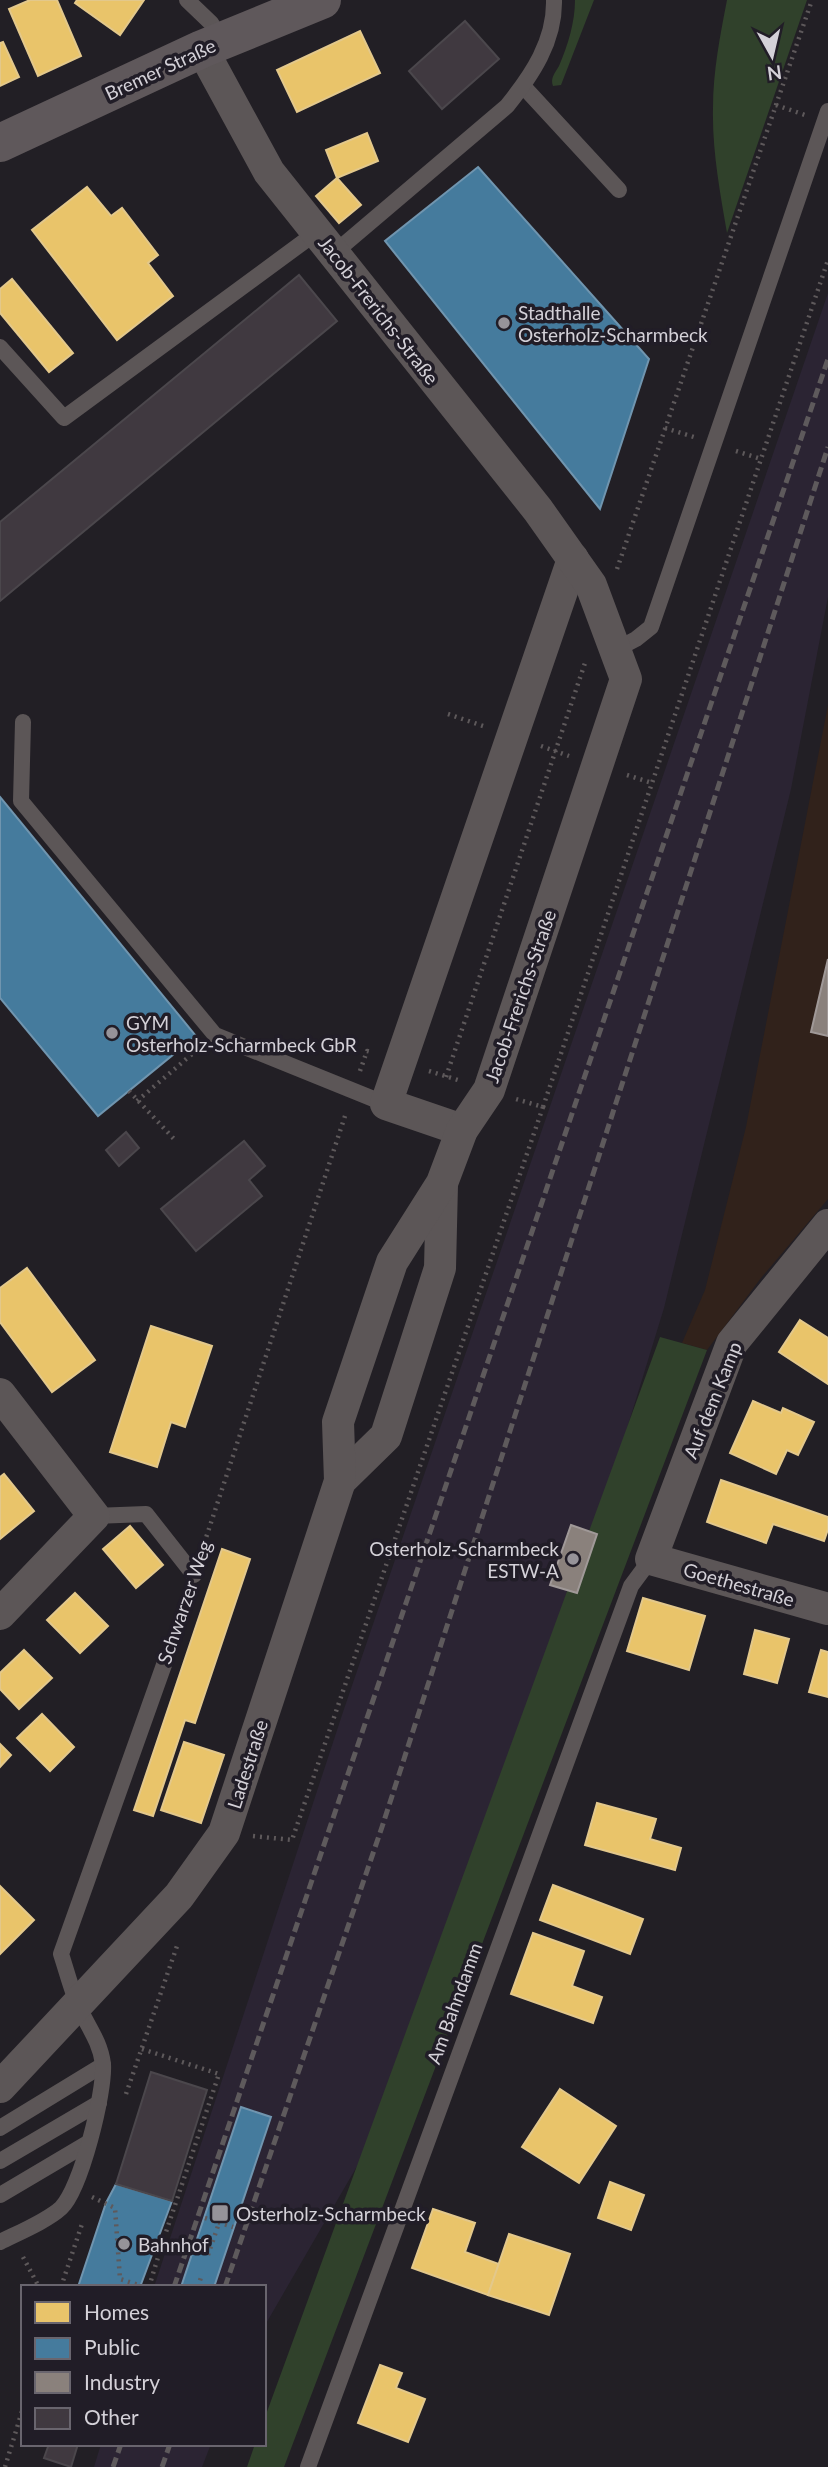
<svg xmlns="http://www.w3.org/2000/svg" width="828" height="2467" font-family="Lato,sans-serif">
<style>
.built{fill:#2b2433}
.industrial{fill:#31221b}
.green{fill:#30412b}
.homes{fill:#e9c46a;stroke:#e3c88b;stroke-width:2}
.public{fill:#457b9d;stroke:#7095af;stroke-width:2}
.industry{fill:#8a817c;stroke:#a09998;stroke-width:2}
.building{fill:#403940;stroke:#4b474c;stroke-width:2}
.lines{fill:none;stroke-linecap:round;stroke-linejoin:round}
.path{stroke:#5e595b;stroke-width:4.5;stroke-dasharray:2 5;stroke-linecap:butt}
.lane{stroke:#5c5657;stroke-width:16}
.street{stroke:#5c5657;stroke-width:32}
.secondary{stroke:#5f585b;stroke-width:38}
.rail{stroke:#5e5a5c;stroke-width:5;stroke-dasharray:10 5;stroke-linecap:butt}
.poi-dot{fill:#969399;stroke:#211d27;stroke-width:2.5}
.labels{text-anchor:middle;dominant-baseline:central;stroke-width:7;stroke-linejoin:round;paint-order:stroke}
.street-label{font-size:19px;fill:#d4d1d8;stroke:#211d27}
.poi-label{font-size:19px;fill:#d4d1d8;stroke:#211d27;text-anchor:start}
</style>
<rect width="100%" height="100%" fill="#221f25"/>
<g class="built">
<polygon points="828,293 828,597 791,789 664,1308 566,1627 375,2135 264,2327 264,2287 154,2287 343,1712"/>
<polygon points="101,2444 211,2444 202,2467 94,2467"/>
</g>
<polygon class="industrial" points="828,705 828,1199 761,1278 707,1350 682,1343 705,1290 746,1127"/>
<g class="green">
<path d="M575,0H594L561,85L553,86C550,78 555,73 559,66C568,45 575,22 575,0Z"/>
<path d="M727,0H807L727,233C720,192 712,150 713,108C713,72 720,36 727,0Z"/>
<polygon points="660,1337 707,1350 284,2467 247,2467 255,2444 264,2444 264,2420"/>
</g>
<g class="homes">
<polygon points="30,0 57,0 81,56 38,76 9,9"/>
<polygon points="77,0 144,0 120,35 75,3"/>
<polygon points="360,31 380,73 297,112 277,70"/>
<polygon points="3,42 19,77 0,86 0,43"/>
<polygon points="367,133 378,161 337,178 326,150"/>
<polygon points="337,178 361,205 339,223 316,196"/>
<polygon points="87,187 111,216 122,208 158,255 148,263 173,296 117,340 32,230"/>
<polygon points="12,279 73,353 49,372 0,313 0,289"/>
<polygon points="27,1268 95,1360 52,1392 0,1322 0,1288"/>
<polygon points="800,1320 828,1338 828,1384 779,1352"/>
<polygon points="151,1326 212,1346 185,1427 171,1422 157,1467 110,1452"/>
<polygon points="753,1401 781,1413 783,1408 814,1422 798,1455 787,1450 776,1474 730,1453"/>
<polygon points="4,1474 34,1511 0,1539 0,1477"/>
<polygon points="721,1480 828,1517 828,1529 824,1541 773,1524 766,1543 707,1522"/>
<polygon points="130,1526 163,1565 136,1588 103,1549"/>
<polygon points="222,1549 250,1559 195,1723 185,1720 153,1816 134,1810"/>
<polygon points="75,1593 108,1626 80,1653 47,1620"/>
<polygon points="643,1598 705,1616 689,1670 627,1651"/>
<polygon points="755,1630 789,1639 777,1683 744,1674"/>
<polygon points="24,1650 52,1678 19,1709 0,1689 0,1673"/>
<polygon points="821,1650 828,1652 828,1697 809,1692"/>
<polygon points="42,1714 74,1747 50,1771 17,1738"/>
<polygon points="184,1742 224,1755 201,1823 161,1810"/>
<polygon points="0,1744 11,1755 0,1767"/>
<polygon points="597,1803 656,1819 650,1839 681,1848 675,1870 585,1845"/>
<polygon points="553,1885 643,1919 630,1954 540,1920"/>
<polygon points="0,1886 34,1920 0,1954"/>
<polygon points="533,1933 584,1951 572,1986 602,1997 593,2023 511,1994"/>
<polygon points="560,2089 616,2126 579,2183 522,2147"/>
<polygon points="610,2182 644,2195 631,2230 598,2218"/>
<polygon points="433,2209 475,2223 465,2252 499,2264 488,2295 412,2268"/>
<polygon points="509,2234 570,2254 549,2315 488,2295"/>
<polygon points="380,2365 402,2373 396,2388 425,2399 408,2442 358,2423"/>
</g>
<g class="public">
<polygon points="478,167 649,359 600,509 385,241"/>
<polygon points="0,797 196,1036 98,1116 0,998"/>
<polygon points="241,2107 271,2117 214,2287 181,2287"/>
<polygon points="116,2184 172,2201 140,2287 78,2287 106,2203"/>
</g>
<g class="industry">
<polygon points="828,959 828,1036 811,1032"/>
<polygon points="571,1525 597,1534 577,1593 550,1585"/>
</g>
<g class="building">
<polygon points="465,21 499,59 442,109 409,71"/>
<polygon points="299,275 337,321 0,601 0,522"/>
<polygon points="126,1132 139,1148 119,1166 106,1150"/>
<polygon points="244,1141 265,1166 249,1180 262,1196 196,1251 161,1209"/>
<polygon points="151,2072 207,2090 172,2201 116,2184"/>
<polygon points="49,2444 78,2444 71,2467 44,2458"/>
</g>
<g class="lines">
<g class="path">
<polyline points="776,105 805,115"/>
<polyline points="665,428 694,437"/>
<polyline points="736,451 761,459"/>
<polyline points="617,569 812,0"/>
<polyline points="448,714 483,726"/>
<polyline points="541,746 569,756"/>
<polyline points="627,775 652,783"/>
<polyline points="360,1071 367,1051 371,1052"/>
<polyline points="429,1071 458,1080"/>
<polyline points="446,1077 586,660"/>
<polyline points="129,1091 175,1140"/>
<polyline points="137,1101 198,1049"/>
<polyline points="543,1107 828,260"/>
<polyline points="202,1550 346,1113"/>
<polyline points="171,1643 187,1595"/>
<polyline points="253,1836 292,1840 543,1107 516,1099"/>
<polyline points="142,2049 219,2074 165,2235"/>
<polyline points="126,2094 177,1946"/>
<polyline points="92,2197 115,2208 120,2279 145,2287"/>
<polyline points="205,2218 233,2227"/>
<polyline points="208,2255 219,2223"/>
<polyline points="23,2257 39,2287"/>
<polyline points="61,2287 83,2221"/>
<polyline points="149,2287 159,2254"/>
<polyline points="198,2287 202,2274"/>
<polyline points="5,2467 23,2408"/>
</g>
<g class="lane">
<polyline points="187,0 211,23 222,41"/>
<polyline points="523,86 619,190"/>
<path d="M334,253L507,106C532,75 555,41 554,0"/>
<polyline points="0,347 64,418 317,232"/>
<polyline points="615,650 636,639 651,627 828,111"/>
<polyline points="23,722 21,801 215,1035 386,1104"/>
<polyline points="94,1516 146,1514 194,1575"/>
<polyline points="0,2128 103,2065"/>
<polyline points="0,2161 99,2103"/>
<polyline points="0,2195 88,2143"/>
<path d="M0,2242C18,2233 47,2221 61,2208C81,2189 105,2092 103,2064C100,2039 84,2022 76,2000C70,1985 66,1969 61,1954L165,1662"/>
<polyline points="308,2467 631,1586 651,1559"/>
</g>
<g class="street">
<polyline points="462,1130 386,1104 573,559"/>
<polyline points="828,1225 732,1343 651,1559 828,1609"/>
<polyline points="0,1394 94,1516 0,1614"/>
<polyline points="340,1481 386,1436 440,1268 442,1184"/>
<polyline points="0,2087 179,1896 224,1833 340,1481 338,1422 392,1262 442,1183 462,1130 489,1090 626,679 591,585 538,510 269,172 202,49"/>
</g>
<polyline class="secondary" points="0,143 202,49 322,0"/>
<g class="rail">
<polyline points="174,2287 828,359"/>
<polyline points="225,2287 382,1827 828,447"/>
<polyline points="113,2467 121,2444"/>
<polyline points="162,2467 170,2444"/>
</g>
</g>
<g class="poi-dot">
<circle cx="504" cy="323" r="7"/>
<circle cx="112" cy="1033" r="7"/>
<circle cx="573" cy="1559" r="7"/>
<rect x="211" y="2204" width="18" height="18" rx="3.5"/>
<circle cx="124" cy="2244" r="7"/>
</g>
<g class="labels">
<g class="street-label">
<text transform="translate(160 69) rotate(-25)">Bremer Straße</text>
<text transform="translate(379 310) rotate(52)">Jacob-Frerichs-Straße</text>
<text transform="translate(520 996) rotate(-71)">Jacob-Frerichs-Straße</text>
<text transform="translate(712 1400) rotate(-68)">Auf dem Kamp</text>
<text transform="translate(739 1584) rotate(16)">Goethestraße</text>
<text transform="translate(184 1602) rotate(-71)">Schwarzer Weg</text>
<text transform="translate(247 1764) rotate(-72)">Ladestraße</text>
<text transform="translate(454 2003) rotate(-70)">Am Bahndamm</text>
</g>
<g class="poi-label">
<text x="518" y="312">Stadthalle<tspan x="518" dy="22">Osterholz-Scharmbeck</tspan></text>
<text x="126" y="1022">GYM<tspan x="126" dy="22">Osterholz-Scharmbeck GbR</tspan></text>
<text x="559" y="1548" text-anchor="end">Osterholz-Scharmbeck<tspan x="559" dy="22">ESTW-A</tspan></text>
<text x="236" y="2213">Osterholz-Scharmbeck</text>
<text x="138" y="2244">Bahnhof</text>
</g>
</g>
<rect x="21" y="2285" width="245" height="161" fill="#211d27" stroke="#69656e" stroke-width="2"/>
<rect x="35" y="2302" width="35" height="21" fill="#e9c46a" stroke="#69656e" stroke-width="2"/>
<text x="84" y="2320" font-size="21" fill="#d4d1d8">Homes</text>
<rect x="35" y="2338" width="35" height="21" fill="#457b9d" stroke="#69656e" stroke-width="2"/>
<text x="84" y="2355" font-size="21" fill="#d4d1d8">Public</text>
<rect x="35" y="2372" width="35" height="21" fill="#8a817c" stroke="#69656e" stroke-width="2"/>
<text x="84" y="2390" font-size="21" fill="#d4d1d8">Industry</text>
<rect x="35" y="2408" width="35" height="21" fill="#403940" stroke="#69656e" stroke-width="2"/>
<text x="84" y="2425" font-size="21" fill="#d4d1d8">Other</text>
<g transform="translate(772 56) rotate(172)" stroke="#211d27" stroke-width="5" paint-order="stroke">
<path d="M0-5L12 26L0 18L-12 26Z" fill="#d4d1d8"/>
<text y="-10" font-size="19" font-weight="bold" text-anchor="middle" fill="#d4d1d8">N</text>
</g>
</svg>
